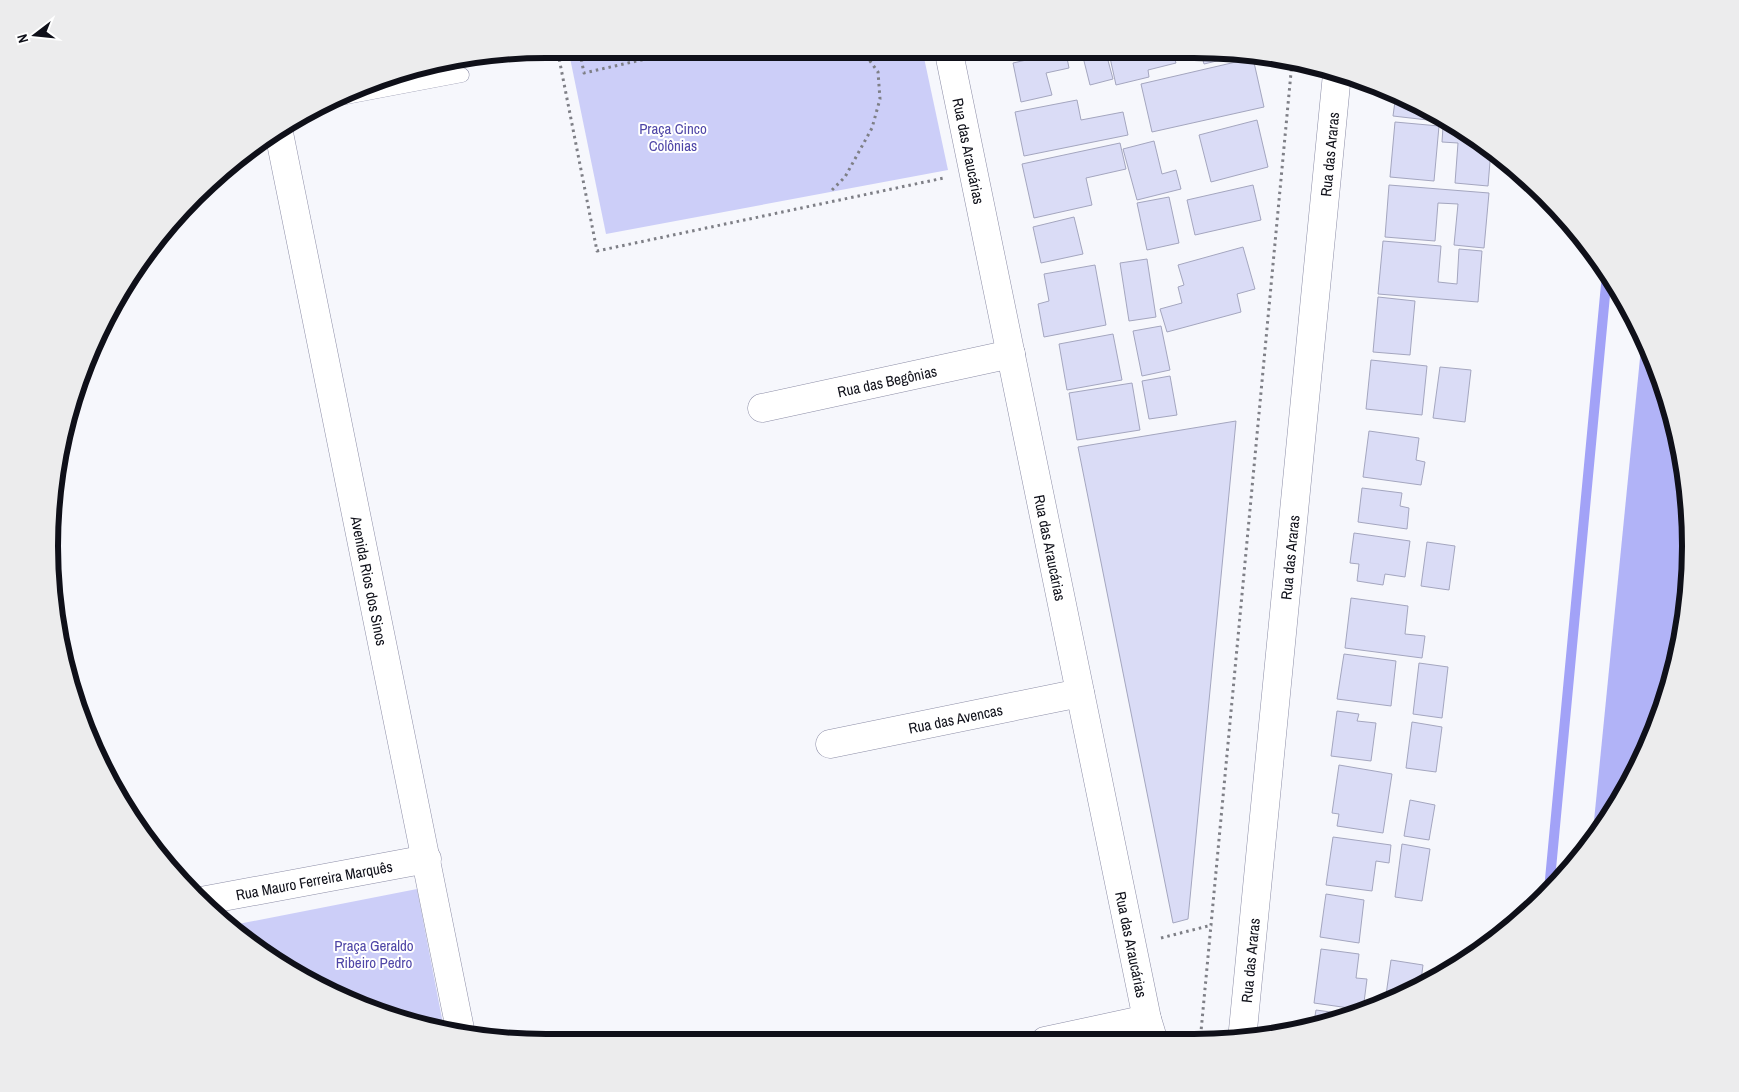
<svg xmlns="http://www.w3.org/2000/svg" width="1739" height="1092" font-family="'Archivo Narrow',sans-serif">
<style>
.green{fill:#cccef8}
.forest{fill:#b1b3f7}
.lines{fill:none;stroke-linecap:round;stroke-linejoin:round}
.stream{stroke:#a2a2f7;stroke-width:10}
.building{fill:#dadcf6;stroke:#a4a6bf}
.service-casing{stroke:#8d8ea7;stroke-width:15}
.minor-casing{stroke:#8d8ea7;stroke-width:29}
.tertiary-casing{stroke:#8d8ea7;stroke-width:29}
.path{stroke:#7e7f86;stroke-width:3;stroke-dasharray:2.5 4;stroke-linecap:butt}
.service{stroke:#fff;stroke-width:14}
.minor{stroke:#fff;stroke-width:28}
.tertiary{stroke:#fff;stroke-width:28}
.labels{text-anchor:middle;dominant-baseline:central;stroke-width:4;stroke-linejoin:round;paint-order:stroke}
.park-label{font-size:15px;fill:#4f46a7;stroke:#fff}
.street-label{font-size:15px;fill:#0f1019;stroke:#fff}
.rim{fill:none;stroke:#0f1019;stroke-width:6}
</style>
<rect width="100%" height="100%" fill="#f6f7fc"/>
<g class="green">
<polygon points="569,53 923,53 948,170 606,234"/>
<polygon points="417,889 444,1029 356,1006 243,940 228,926"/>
</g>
<polygon class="forest" points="1642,338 1664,386 1686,481 1689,579 1673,675 1639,766 1592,841"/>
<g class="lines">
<polyline class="stream" points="1549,890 1607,274"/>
</g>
<g class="building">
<polygon points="1011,53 1041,53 1012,59"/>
<polygon points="1058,53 1066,53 1069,68 1046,73 1052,95 1021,102 1013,63"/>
<polygon points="1082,53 1106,53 1113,79 1090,85"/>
<polygon points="1109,53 1173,53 1176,63 1148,70 1149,77 1116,85"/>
<polygon points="1201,53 1250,53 1204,64"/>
<polygon points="1253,58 1264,107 1152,132 1141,84"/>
<polygon points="1396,94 1445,122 1393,116"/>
<polygon points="1077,100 1081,120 1123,112 1128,135 1024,156 1015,112"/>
<polygon points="1257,120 1268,167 1211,182 1199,135"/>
<polygon points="1395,122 1439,126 1434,181 1390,177"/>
<polygon points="1443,127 1456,129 1491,149 1488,186 1455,183 1458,143 1442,142"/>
<polygon points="1154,141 1162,174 1176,170 1181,189 1137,200 1123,149"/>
<polygon points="1120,143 1126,169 1086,178 1092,205 1034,218 1022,164"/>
<polygon points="1253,185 1261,220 1195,235 1187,200"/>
<polygon points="1389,185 1489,193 1484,248 1454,245 1458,204 1438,203 1435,241 1385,237"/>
<polygon points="1169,197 1179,243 1147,250 1137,203"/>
<polygon points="1074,217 1083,254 1041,263 1033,227"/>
<polygon points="1383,241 1441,246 1438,282 1457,284 1459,249 1482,251 1478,302 1378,294"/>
<polygon points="1243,247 1255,289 1237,294 1241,312 1167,332 1160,309 1182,303 1178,287 1184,285 1178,265"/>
<polygon points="1147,259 1156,317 1129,321 1120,263"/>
<polygon points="1095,265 1106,325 1044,337 1038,304 1049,301 1044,274"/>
<polygon points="1378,297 1415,301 1410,355 1373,352"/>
<polygon points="1161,326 1170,370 1142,376 1133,331"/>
<polygon points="1113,334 1122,380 1067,390 1059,344"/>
<polygon points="1371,360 1427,366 1422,415 1366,409"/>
<polygon points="1440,367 1471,370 1465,422 1433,418"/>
<polygon points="1170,376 1177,415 1149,419 1142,381"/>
<polygon points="1132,383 1140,430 1077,440 1069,393"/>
<polygon points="1236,421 1188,919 1173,923 1078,447"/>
<polygon points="1369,431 1419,438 1416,460 1425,462 1421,485 1363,477"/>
<polygon points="1362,488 1402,493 1400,506 1409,508 1407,529 1358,522"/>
<polygon points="1354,533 1410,541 1405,577 1385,574 1383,585 1357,581 1359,564 1350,563"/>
<polygon points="1427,542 1455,546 1449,590 1421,586"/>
<polygon points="1351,598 1408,606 1405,634 1425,636 1422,658 1345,648"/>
<polygon points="1344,654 1396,661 1391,706 1337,699"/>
<polygon points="1419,663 1448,667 1442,718 1413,714"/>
<polygon points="1337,711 1359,714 1357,721 1376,723 1371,761 1331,756"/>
<polygon points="1412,722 1442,727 1436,772 1406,768"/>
<polygon points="1339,765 1392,774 1383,833 1337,826 1339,814 1332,813"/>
<polygon points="1410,800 1435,805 1429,840 1404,836"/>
<polygon points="1333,837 1391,845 1389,863 1376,861 1372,891 1326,885"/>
<polygon points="1402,844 1430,849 1422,901 1395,897"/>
<polygon points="1326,894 1364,900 1359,943 1320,937"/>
<polygon points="1321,949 1359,954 1356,978 1367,979 1363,1010 1314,1003"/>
<polygon points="1391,960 1423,965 1420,988 1413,992 1385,1002"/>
<polygon points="1316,1010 1352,1015 1322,1026 1313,1028"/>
</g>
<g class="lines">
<g class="service-casing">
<polyline id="service" points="341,98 462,75"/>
</g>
<g class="minor-casing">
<g id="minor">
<path id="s1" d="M949,53L1147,1019L1154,1042"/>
<path id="s2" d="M762,408L1011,354"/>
<path id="s3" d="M830,744L1080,693"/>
<path id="s4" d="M201,901L427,859"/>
<path id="s5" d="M1242,1040L1337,74"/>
<polyline points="1045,1041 1147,1019"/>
</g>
</g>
<g class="tertiary-casing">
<g id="tertiary">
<path id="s6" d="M278,128L461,1034"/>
</g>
</g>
<g class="path">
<polyline points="558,53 597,251 944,178"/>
<polyline points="580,53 584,73 672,53"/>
<polyline points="832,190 845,177 872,128 880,99 878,72 864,53"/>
<polyline points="1161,938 1212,925"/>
<polyline points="1200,1042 1292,62"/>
</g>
<use href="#service" class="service"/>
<use href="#minor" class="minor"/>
<use href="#tertiary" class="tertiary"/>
</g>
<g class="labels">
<g class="park-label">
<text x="673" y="128">Praça Cinco<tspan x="673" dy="17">Colônias</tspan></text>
<text x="374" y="945">Praça Geraldo<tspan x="374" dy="17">Ribeiro Pedro</tspan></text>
</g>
<g class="street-label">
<text stroke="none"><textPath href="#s1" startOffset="100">Rua das Araucárias</textPath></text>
<text stroke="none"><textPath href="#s5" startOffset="890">Rua das Araras</textPath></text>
<text stroke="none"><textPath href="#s2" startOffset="128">Rua das Begônias</textPath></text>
<text stroke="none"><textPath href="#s1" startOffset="505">Rua das Araucárias</textPath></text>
<text stroke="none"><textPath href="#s5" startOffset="485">Rua das Araras</textPath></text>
<text stroke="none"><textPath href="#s6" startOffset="462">Avenida Rios dos Sinos</textPath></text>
<text stroke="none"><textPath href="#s3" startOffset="128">Rua das Avencas</textPath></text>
<text stroke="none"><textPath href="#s4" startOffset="115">Rua Mauro Ferreira Marquês</textPath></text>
<text stroke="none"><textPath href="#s1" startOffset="910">Rua das Araucárias</textPath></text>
<text stroke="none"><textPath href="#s5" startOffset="80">Rua das Araras</textPath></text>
</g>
</g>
<path d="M0 0H1739V1092H0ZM546 58H1194A488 488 0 0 1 1682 546V546A488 488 0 0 1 1194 1034H546A488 488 0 0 1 58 546V546A488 488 0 0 1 546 58Z" fill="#ececed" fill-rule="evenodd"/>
<path class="rim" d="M546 58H1194A488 488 0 0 1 1682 546V546A488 488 0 0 1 1194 1034H546A488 488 0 0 1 58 546V546A488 488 0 0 1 546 58Z"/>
<g transform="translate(35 35) rotate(254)" stroke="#ffffff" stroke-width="4" paint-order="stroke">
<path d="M0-4L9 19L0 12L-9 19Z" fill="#0f1019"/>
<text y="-8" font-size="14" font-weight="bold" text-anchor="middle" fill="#0f1019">N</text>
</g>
</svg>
